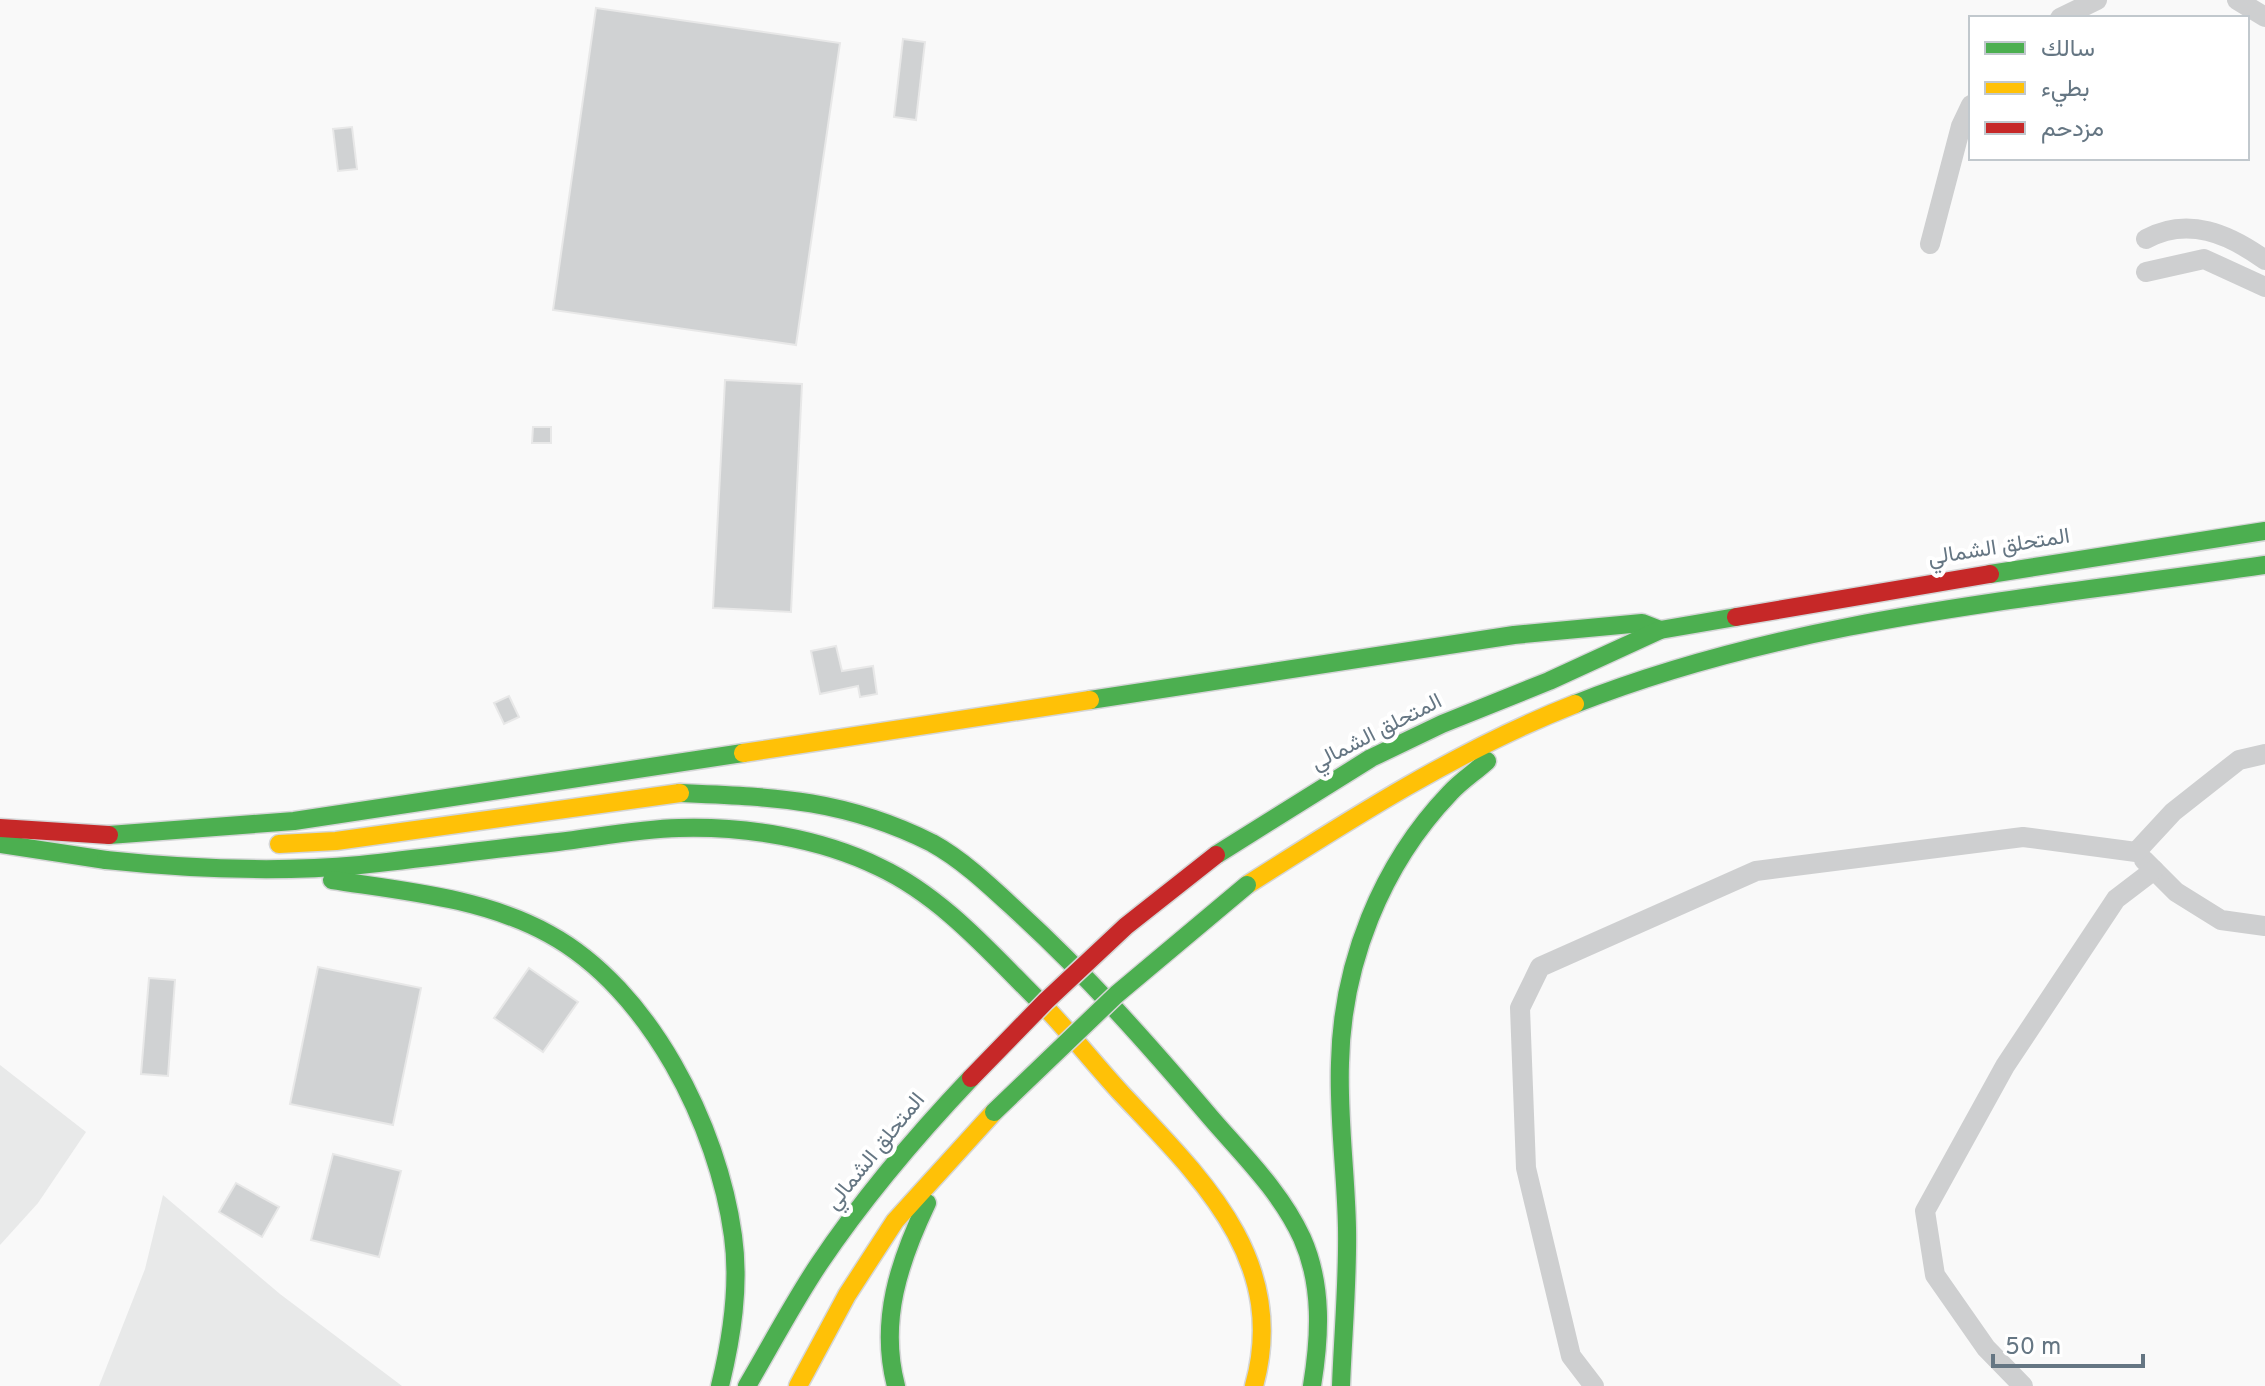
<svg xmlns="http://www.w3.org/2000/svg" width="2265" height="1386" font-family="Overpass,Vazirmatn,sans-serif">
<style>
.built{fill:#e8e9e9}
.building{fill:#d0d2d3;stroke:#e8e8e8;stroke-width:2}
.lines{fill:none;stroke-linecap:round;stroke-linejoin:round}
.fast-casing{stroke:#d5d6d7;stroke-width:21}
.slow-casing{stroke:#d5d6d7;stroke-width:21}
.jam-casing{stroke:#d5d6d7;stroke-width:21}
.street{stroke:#cecfd0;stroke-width:20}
.fast{stroke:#4caf50;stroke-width:18}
.slow{stroke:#ffc107;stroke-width:18}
.jam{stroke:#c62828;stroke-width:18}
.fast-bridge-casing{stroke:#d5d6d6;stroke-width:21;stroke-linecap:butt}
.jam-bridge-casing{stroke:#d5d6d6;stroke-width:21;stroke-linecap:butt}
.fast-bridge{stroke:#4caf50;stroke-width:18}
.jam-bridge{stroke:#c62828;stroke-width:18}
.labels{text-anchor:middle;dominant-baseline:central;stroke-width:8;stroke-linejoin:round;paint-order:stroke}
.street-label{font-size:22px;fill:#657683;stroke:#fff}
</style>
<rect width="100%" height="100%" fill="#f9f9f9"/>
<g class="built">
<polygon points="0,1065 86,1132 38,1203 0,1245"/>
<polygon points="163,1195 280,1294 402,1386 99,1386 145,1269"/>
</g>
<g class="building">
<polygon points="596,8 840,43 796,345 553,310"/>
<polygon points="903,39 925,42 916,120 894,117"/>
<polygon points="352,127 357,169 338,171 333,129"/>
<polygon points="725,380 802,384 791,612 713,608"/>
<polygon points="533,427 551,427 551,443 532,443"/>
<polygon points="836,646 842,671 873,666 877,694 860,697 858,686 820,694 811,651"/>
<polygon points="509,696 519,717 504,724 494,703"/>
<polygon points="318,967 421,988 393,1125 290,1104"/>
<polygon points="529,968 578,1002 543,1052 494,1018"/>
<polygon points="149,978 175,980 168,1076 141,1074"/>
<polygon points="333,1154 401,1171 379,1257 311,1240"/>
<polygon points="236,1183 279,1207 262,1237 219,1212"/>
</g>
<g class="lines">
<g class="fast-casing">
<g id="fast">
<polyline points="1990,574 2265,531"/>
<polyline points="1090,700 1514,635 1642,623 1660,630"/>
<path d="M1575,704C1795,617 2034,599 2265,565"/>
<path d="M680,793C775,797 844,799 932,843C963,860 991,887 1017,911C1087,975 1149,1045 1211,1118C1243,1155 1281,1192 1302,1238C1323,1285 1320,1337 1312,1386"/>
<polyline points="109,835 294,821 743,753"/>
<polyline points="0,844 106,860"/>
<polyline points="1216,855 1371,758 1442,724 1549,681 1660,630 1736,617"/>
<path d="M106,860C191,869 275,873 360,865C426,858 492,849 558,842C598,837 639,829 679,828C745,826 820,838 879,867C945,898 994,957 1045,1007"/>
<path d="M332,880C404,891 484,898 549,934C650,989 718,1126 733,1236C740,1286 732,1337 720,1386"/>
<path d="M747,1386C771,1345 793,1303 819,1264C864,1197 916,1136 971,1078"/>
<path d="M896,1386C879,1321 899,1262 927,1203"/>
<path d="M1341,1386C1343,1333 1348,1280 1347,1228C1346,1173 1338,1118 1340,1063C1342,964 1381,865 1450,793C1461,781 1475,772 1487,761"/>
</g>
</g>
<g class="slow-casing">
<g id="slow">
<polyline points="743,753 1090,700"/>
<polyline points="279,844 336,841 680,793"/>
<path d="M1247,885C1352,818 1460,749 1575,704"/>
<path d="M1045,1007C1072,1035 1096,1066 1122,1094C1201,1178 1289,1260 1254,1386"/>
<polyline points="798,1386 847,1295 895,1221 994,1112"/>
</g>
</g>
<g class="jam-casing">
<g id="jam">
<polyline points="1736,617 1990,574"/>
<polyline points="0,828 109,835"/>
</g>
</g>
<g class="street">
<polyline points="2237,0 2265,17"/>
<polyline points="2060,18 2097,0"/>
<path d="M2146,239C2188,216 2229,234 2265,260"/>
<polyline points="1930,244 1961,126 1971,105"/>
<polyline points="2146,272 2204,259 2265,287"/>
<polyline points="2144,860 2176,892 2221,920 2265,926"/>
<polyline points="1594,1386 1571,1356 1526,1168 1520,1008 1540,967 1756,871 2023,837 2136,852 2173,812 2239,760 2265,754"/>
<polyline points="2023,1386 1986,1348 1935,1275 1925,1211 2005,1066 2116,899 2154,870"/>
</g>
<use href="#fast" class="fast"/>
<use href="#slow" class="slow"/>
<use href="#jam" class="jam"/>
<g class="fast-bridge-casing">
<polyline id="fast-bridge" points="994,1112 1117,994 1247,885"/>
</g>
<g class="jam-bridge-casing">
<polyline id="jam-bridge" points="971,1078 1046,1001 1126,926 1216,855"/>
</g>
<use href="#fast-bridge" class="fast-bridge"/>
<use href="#jam-bridge" class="jam-bridge"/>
</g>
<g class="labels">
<g class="street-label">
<text transform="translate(1999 548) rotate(-9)">المتحلق الشمالي</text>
<text transform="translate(1377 733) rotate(-27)">المتحلق الشمالي</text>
<text transform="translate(876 1152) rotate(-51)">المتحلق الشمالي</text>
</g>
</g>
<rect x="1969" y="16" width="280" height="144" fill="#ffffff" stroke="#c1c8cd" stroke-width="2"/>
<rect x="1985" y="42" width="40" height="12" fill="#4caf50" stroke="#c1c8cd" stroke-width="2"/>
<text x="2041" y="56" font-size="24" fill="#657683">سالك</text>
<rect x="1985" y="82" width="40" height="12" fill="#ffc107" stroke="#c1c8cd" stroke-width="2"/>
<text x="2041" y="96" font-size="24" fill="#657683">بطيء</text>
<rect x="1985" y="122" width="40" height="12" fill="#c62828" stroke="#c1c8cd" stroke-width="2"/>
<text x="2041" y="136" font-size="24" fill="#657683">مزدحم</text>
<path d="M1993 1354v12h150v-12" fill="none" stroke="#657683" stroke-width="4"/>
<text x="2005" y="1354" font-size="24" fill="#657683" stroke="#ffffff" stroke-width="6" paint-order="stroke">50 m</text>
</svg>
